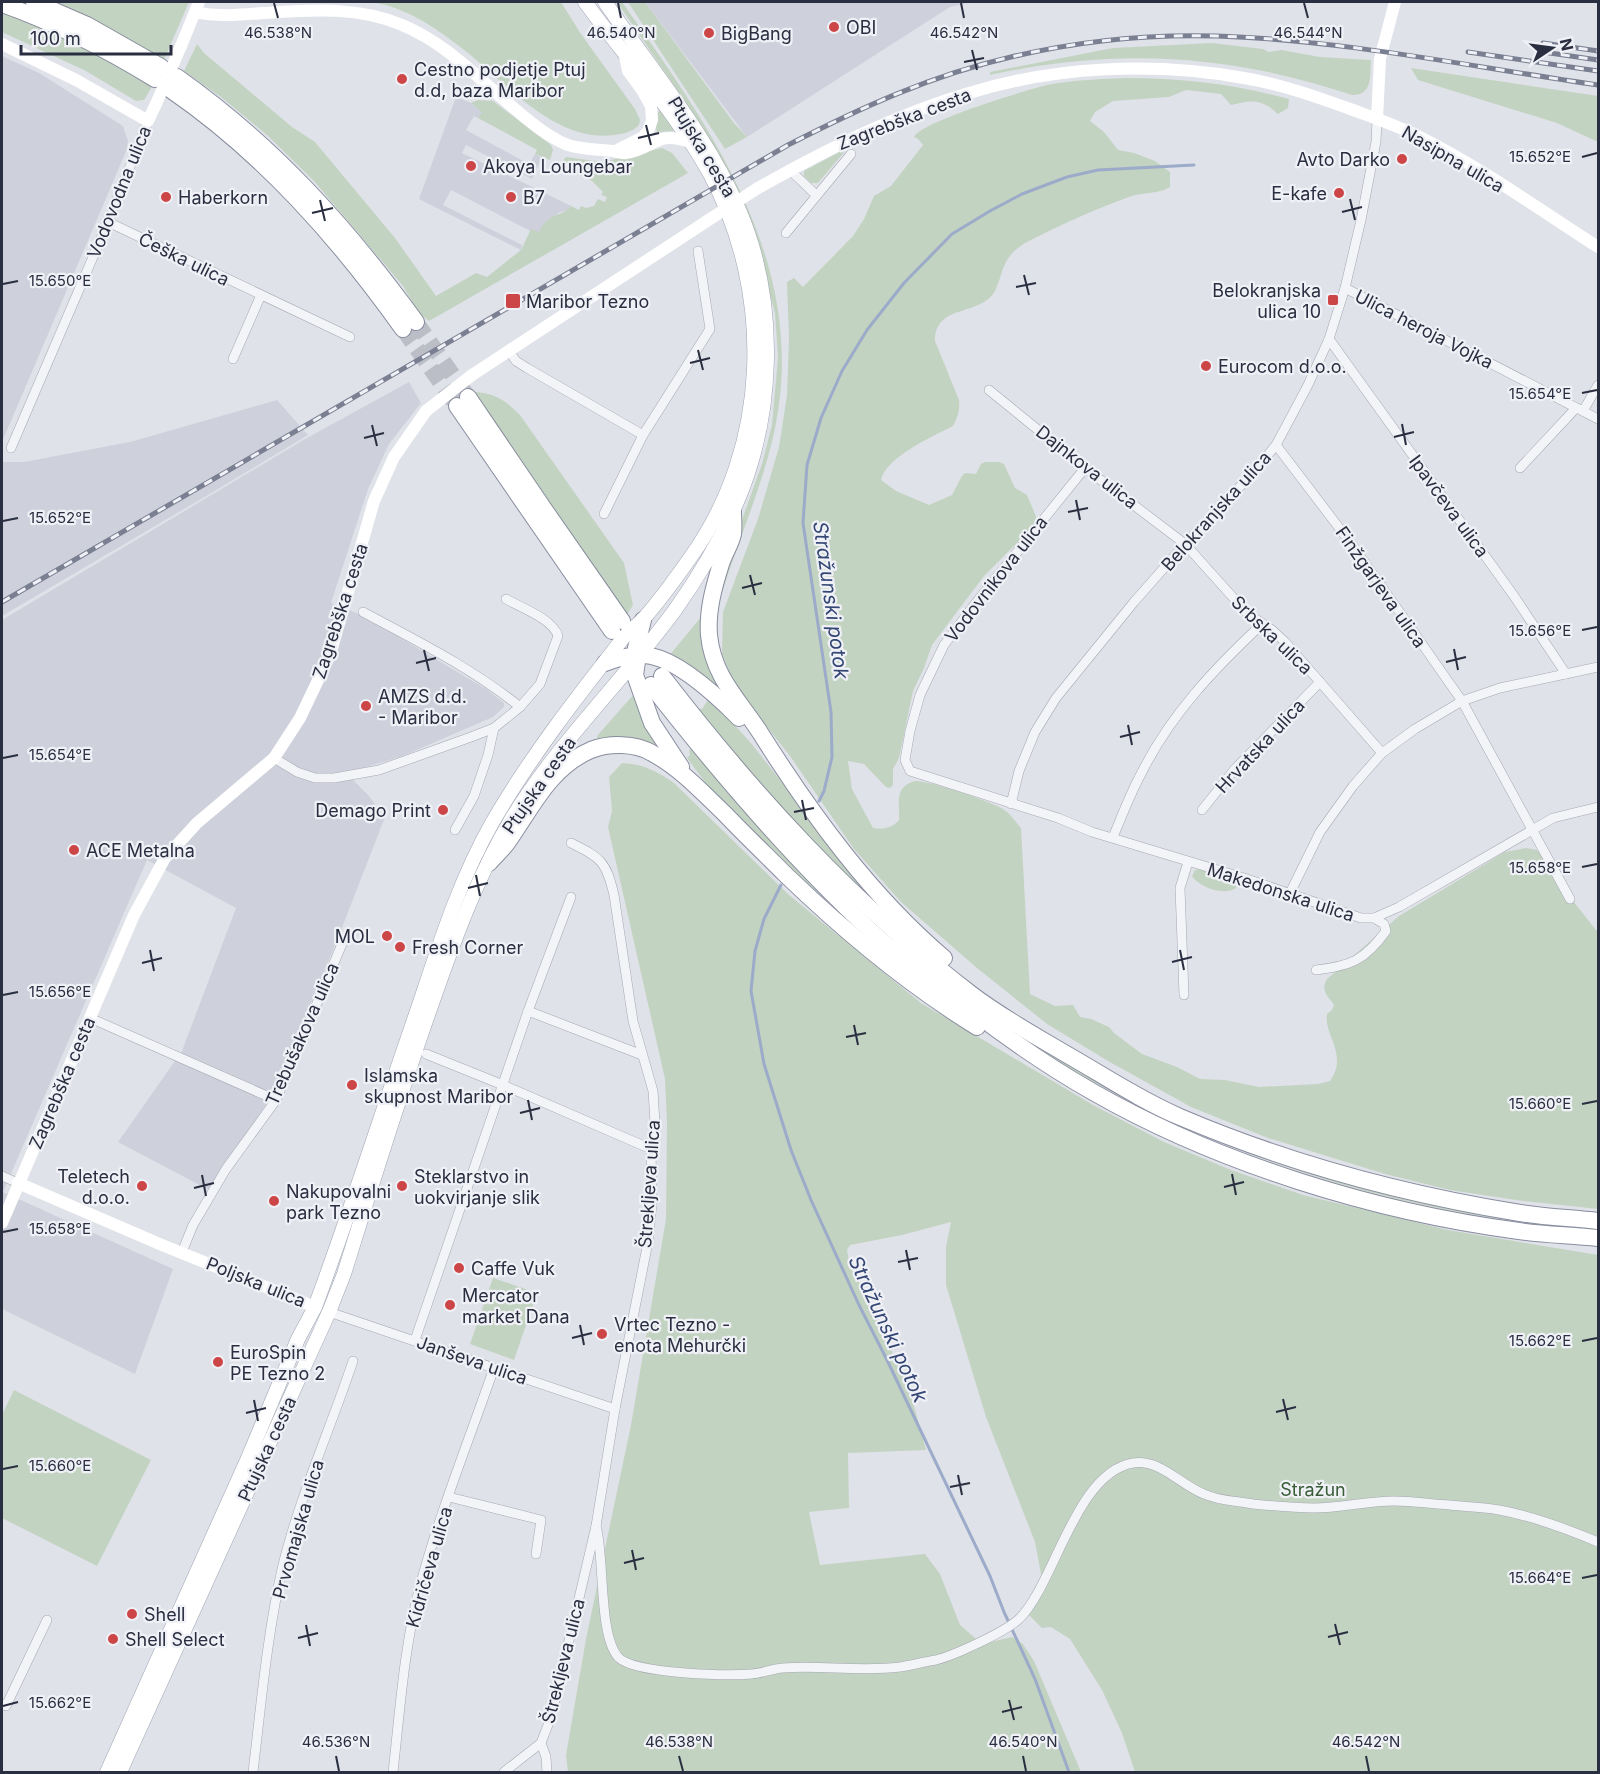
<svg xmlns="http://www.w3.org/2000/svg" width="1600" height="1774" font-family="Inter,sans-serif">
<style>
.built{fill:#ced1db}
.green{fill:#c3d3c1}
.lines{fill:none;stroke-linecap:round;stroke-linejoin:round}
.stream{stroke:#9babc9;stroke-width:3}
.highway-tunnel{stroke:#bbbec7;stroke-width:16;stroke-dasharray:16 8;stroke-linecap:butt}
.street-casing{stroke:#a5a8b3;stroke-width:10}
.primary-casing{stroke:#9fa5b4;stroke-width:15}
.highway-casing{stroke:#888d9f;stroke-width:18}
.street{stroke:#f3f4f7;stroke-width:9}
.secondary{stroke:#fff;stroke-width:12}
.primary{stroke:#fff;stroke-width:14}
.highway{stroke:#fff;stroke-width:16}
.rail-casing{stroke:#7a7f92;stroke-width:5}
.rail{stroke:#f0f1f6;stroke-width:3;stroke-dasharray:9;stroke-linecap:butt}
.secondary-bridge{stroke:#fff;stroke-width:12}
.ticks{fill:none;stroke:#292e40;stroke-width:2}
.poi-dot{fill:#cd4647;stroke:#f0f1f6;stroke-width:2}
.labels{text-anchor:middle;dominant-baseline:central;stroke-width:4.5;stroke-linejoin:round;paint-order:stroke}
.poi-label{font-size:18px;fill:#292e40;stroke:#f0f1f6;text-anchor:start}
.street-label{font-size:18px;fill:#292e40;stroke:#f0f1f6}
.park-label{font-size:18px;fill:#385c36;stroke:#f0f1f6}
.water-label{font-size:20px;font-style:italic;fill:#334674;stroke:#f0f1f6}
.ticks-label{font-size:15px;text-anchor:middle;fill:#292e40;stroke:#f0f1f6;stroke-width:4.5;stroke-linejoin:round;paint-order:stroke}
</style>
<rect width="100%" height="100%" fill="#e0e2e9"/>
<g class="built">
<polygon points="645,2 973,2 950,7 747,137"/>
<polygon points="2,56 39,73 123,126 128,141 127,149 2,442"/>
<polygon points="456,97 471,103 483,112 478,118 474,116 466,130 529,164 535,154 542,158 532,179 466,145 462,153 571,206 567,210 558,213 542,237 451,190 443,205 522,245 521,250 419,199"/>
<polygon points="409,382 421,403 389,444 368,489 331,603 364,616 486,689 504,703 504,707 493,717 403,756 346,773 368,795 385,817 336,943 272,1095 209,1190 118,1142 182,1051 236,908 147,860 3,1192 173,1269 135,1374 2,1309 2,620 305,439"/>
<polygon points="277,400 308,435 208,495 2,616 2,462 24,462 130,442"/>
</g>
<g class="green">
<polygon points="48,2 189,2 163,62 117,32"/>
<path d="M370,2H561L581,34L635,109L640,120L639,125C632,132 623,134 614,135C553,143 503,79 459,46C433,26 403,6 370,2Z"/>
<path d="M617,2H622C711,128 809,264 775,428C763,486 738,540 721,596L730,553L762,464L772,425L778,357L775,313L756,243L683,99Z"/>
<polygon points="628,2 645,2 734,123 747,137 725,149"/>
<polygon points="2,10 72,39 153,85 144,100 136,101 86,71 2,32"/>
<path d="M1212,43L1263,49L1269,52L1281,50L1320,57L1371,60C1370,76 1373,95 1352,95C1229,54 1117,47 990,75V72L1113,48Z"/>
<path d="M197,44L204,53L292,127L315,142L395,238L436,296L476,273L487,277L521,250L531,229L539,232C549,211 561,218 571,206L579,210L581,206L586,208L594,206L598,199L605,202L607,197L601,195L603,192L592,181L560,165L566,157L602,162L662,148L672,153L688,173L429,321L419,313L403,286L314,181L267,135L221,97L184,71Z"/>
<polygon points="1411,68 1598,96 1598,142 1557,123 1418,80"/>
<path d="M1126,78C1185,78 1233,84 1289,99L1288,108L1278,114C1261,98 1251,100 1231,105L1221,94L1186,90L1169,97L1113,101L1095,112L1090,121L1104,132L1118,150L1134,153L1155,161L1170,172V187C1160,194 1142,192 1129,197C1093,210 1058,226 1025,243C1007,255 1005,262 999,281C997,285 996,291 993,294C976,316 935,305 935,341L959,400C960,410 958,417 953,426C932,437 886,457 881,480L896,491L929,505L952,495L962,476L965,473L976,474L981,464L985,462H999L1004,464L1015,488L1027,495L1037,519L1025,535L984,576L932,645L924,668L913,691L899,758L893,769V785L890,788L886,787L864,764L848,761L852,789L873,828C883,830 892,828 899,820C900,809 896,796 903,788C906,784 911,782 915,781C929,780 989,801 1001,808C1009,812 1015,821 1021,828L1030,994L1055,1006L1073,1005L1080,1017L1091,1019L1109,1027L1114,1033L1142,1054L1177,1067L1200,1079L1225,1080L1259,1087L1318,1084L1330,1081C1349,1054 1323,1035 1327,1014L1332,1010L1334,1005C1328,996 1320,991 1327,979L1399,916L1505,852L1526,848L1537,850L1545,858L1555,878L1596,930H1598V1209L1523,1201L1450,1190L1385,1174L1268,1138L1191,1107L1108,1061L1047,1024L977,968L901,902L854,849L790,756L745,699L730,673L722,654L723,612L758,519L779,447L787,395L789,338L787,282L794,278L803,287L853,236L864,219L874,196L891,186L923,145L918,139L914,137C920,122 1031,88 1052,84C1076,80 1101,79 1126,78Z"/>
<polygon points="478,100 493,101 551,145 553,150 550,160 535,154 537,150 478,118 482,112 471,103"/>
<polygon points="660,111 674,128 673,131 657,132 656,128 658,112"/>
<polygon points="843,150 846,150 818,183 811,183 804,176 804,171"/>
<path d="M475,392C495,393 506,401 520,415L624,563L633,605L625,618L470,395Z"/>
<polygon points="706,611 725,695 668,657"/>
<polygon points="634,694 667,758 600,747 597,736"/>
<polygon points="708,700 731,721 750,742 893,922 834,867 693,707 702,709"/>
<polygon points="692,747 845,913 834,907 794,871 713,793 687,758 690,755 689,751"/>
<path d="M622,763C643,764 657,771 674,783L789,895L921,1003L1093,1105L1164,1142L1231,1170L1303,1195L1448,1230L1598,1255V1772H1135L1122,1733L1102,1690L1070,1639L1051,1627L1042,1628L1029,1615L1043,1589L1041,1574L1035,1542L986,1417L946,1285V1247L951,1222L902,1235L850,1245L847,1250L849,1261L909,1388L926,1450L848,1453L849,1508L809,1512L820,1565L925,1554L940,1574L960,1625L982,1644L1012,1637L1023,1644L1034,1661L1081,1772H568L566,1755L586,1639L631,1425L666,1219L667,1122L665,1079L608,827L612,811L609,777Z"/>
<path d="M1200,869L1233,879L1236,883V888C1224,896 1200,888 1192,876L1195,870Z"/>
<path d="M923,961L1237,1146L1598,1227V1232C1420,1214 1260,1172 1101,1086C1063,1065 1025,1043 990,1017C967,1000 945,980 923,961Z"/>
<polygon points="493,1278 537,1293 514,1360 470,1344"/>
<polygon points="14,1390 151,1460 97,1566 2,1518 2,1415"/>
</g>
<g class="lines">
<g class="stream">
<polyline points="819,801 824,791 832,757 831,712 803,523 807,465 821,418 842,371 867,330 904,283 952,234 990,211 1022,194 1067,177 1098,170 1194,165"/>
<polyline points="781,885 764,919 755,951 751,991 764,1064 791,1150 811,1200 859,1305 887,1360 990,1576 1004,1612 1035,1679 1069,1772"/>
</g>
<g class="highway-tunnel">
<polyline points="416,322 468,397"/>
<polyline points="403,329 457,406"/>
</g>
<g class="street-casing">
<g id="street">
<polyline points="790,170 816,195"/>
<polyline points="108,222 350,337"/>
<polyline points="786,233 851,154"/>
<polyline points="1345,288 1598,419"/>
<polyline points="1329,339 1514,596 1566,674"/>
<polyline points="509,351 516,361 527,368 643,435"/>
<polyline points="233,359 261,295"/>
<polyline points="989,390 1085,468 1185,544 1247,613 1272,630 1285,642 1382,753"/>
<polyline points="1583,411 1598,385"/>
<polyline points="1276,445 1356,550 1462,701 1570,899"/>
<polyline points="11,448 108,222 148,121"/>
<polyline points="1085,468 975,604 944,645 920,695 910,731 905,760 910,771 1058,818 1092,832 1244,878 1361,918 1374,918 1399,907 1553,818 1598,807"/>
<polyline points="1520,468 1576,408"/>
<polyline points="604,514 643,435 710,329 698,251"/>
<path d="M363,612C417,641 472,668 520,707"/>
<path d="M274,758L297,772L315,778H334L379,770L471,737L494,728L520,707L540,684L558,636C553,619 520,607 506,599"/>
<polyline points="1011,804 1019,771 1035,732 1056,698 1134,602 1185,544 1254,472 1276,445 1308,385 1329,339 1345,288 1361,220 1376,142 1377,119"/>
<polyline points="1202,810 1234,770 1320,682"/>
<polyline points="455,830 474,796 488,755 494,728"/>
<path d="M1113,837C1122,816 1130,794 1141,774C1170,715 1215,668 1262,624"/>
<polyline points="1290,893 1320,832 1353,786 1382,753 1415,729 1462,701 1500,688 1598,667"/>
<path d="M1316,970C1351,966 1365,960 1386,931L1384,924L1374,918"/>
<polyline points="1184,995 1180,888 1188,862"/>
<polyline points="528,1011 642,1055"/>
<polyline points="90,1018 276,1100"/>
<polyline points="426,1054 503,1085 651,1149"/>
<polyline points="2,1176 18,1183"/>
<polyline points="182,1252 193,1225 226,1169 276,1100 342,944"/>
<polyline points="329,1312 615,1409"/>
<polyline points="415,1340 528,1011 571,897"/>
<polyline points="449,1497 541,1520 536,1554"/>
<path d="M596,1526C605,1557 598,1637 619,1658C637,1674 727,1676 752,1674C762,1673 772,1669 783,1668C821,1665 861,1672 900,1667C912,1665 924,1662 936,1660C955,1655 1005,1632 1019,1619C1055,1584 1075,1473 1133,1463C1161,1459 1180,1485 1204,1494C1219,1501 1237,1501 1253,1504C1273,1506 1294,1508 1314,1508C1341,1508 1367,1501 1394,1501C1413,1501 1431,1504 1450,1505C1466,1507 1483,1507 1499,1510C1533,1516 1567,1529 1598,1542"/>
<polyline points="2,1704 6,1706 47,1620"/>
<polyline points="541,1743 546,1757 547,1772"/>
<path d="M253,1772C261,1705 267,1636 282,1569C299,1498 330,1430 353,1361"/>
<path d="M393,1772C400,1710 404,1647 420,1586C440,1512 469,1440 494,1368"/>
<path d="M504,1772L541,1743L551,1717L596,1526L615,1409L648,1242L652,1204L651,1149L655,1123L653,1091L633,1021L614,895C606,861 601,858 571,843"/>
</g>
</g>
<g class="primary-casing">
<g id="primary">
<path d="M107,1772L248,1458L298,1339L315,1307C351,1210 382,1112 416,1014C438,949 458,883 492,823C530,757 577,697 624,637C631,629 639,624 645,617C661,599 676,578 690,558C770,447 774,294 710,174C676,112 626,58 585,2"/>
<path d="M120,1772L329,1312L344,1274C373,1181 402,1087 435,995C456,935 479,873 512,818C558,743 623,681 675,610C697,579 717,546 733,511C775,420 779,305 740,212C708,135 651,70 605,2"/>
</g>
</g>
<g class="highway-casing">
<g id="highway">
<polyline points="34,2 87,25 161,67"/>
<path d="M2,4C56,23 106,49 155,79"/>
<path d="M177,77C273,145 347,227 416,322"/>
<path d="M171,90C264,154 338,238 403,329"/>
<polyline points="468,397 544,509 622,621"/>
<polyline points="457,406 612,631"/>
<path d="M733,511C733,519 734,527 733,534C731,544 724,554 721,564C714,586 707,611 709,635C713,677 740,701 761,734C812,815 871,896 944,958"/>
<polyline points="643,620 636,648 638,655 635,675 652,723 681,767"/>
<path d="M605,663C619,658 635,653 651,656C681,662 718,697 739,718"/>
<path d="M662,676C753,794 852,903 971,994C1001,1017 1034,1035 1066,1054C1103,1075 1140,1100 1180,1117C1288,1163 1403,1194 1520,1213C1546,1217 1572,1218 1598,1221"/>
<path d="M651,685C718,771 791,857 871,931C893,952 919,969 943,988C990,1026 1040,1062 1093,1092C1219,1164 1375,1212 1519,1231C1545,1235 1572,1235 1598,1238"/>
<path d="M489,863C495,856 502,850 507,843C532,808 549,768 591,750C609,743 635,743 652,753C680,768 702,792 725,814C745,835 766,855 786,875C844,931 909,985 977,1027"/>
</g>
</g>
<use href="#street" class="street"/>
<g class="secondary">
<path d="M195,12C217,17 240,15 263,13C310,10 358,6 402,25C446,43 479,79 515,109C530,122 549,138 568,145C585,150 596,149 613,151C618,152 621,154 626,153C656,148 655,130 690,142"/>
<polyline points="2,44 76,80 148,121 156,104"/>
<polyline points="181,46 199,2"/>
<polyline points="1377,119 1380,59 1395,2"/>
<polyline points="617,150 643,137 648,131 652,120 651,106 642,90 628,71 625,56"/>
<path d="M758,188C826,150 894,115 969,93C1056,66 1154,62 1244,78C1281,84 1317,97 1353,110C1375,118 1398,126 1420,137C1482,168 1540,210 1598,247"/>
<polyline points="472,375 707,221"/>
<polyline points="18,1183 162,1245 315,1307"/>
<polyline points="2,1223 134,915 165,858 197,823 274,758 300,718 330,655 374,501 394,457 426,411"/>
</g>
<use href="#primary" class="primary"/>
<use href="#highway" class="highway"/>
<g class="rail-casing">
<g id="rail">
<polyline points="1543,43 1598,51"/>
<polyline points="1468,52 1598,71"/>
<polyline points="1543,52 1598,60"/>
<path d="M2,602L788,145C860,108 932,75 1011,57C1078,41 1148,34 1217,36C1345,40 1472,67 1598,85"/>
</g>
</g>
<use href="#rail" class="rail"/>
<g class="secondary-bridge">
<polyline points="156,104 181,46"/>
<polyline points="707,221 758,188"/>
<polyline points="426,411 472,375"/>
</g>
</g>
<path class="ticks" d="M274,3L278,18M618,3L621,18M961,3L964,18M1304,3L1308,18M972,50L977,70M964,62L984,58M646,125L651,145M638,138L659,133M1582,157L1597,153M1350,199L1355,220M320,200L325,221M1342,212L1362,207M312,213L333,208M1024,275L1029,295M3,284L18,281M1016,287L1036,283M698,350L703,370M690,363L710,358M1582,393L1597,390M1402,424L1406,445M372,425L377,446M1394,437L1414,432M364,438L384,433M1076,500L1080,520M1068,512L1088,508M3,521L18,518M750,575L755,595M742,588L762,583M1582,630L1597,627M1454,649L1458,670M424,650L429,671M1446,662L1466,657M416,663L436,658M1128,725L1132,745M1120,737L1140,732M3,758L18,755M802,800L806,820M794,812L814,808M1582,867L1597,864M476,875L480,896M468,888L488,883M150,950L154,971M1180,950L1184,970M1172,962L1192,957M142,963L162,958M3,995L18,992M854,1025L858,1045M846,1037L866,1033M528,1100L532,1120M1582,1104L1597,1101M520,1113L540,1108M1232,1174L1236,1195M202,1175L206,1196M1224,1187L1244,1182M194,1188L214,1183M3,1232L18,1229M906,1250L910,1270M898,1262L918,1258M580,1325L584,1345M572,1338L592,1333M1582,1341L1597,1338M1283,1399L1288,1420M254,1400L258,1421M1276,1412L1296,1407M246,1413L266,1408M3,1469L18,1466M958,1475L962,1495M950,1487L970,1483M632,1550L636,1570M624,1563L644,1558M1582,1578L1597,1575M1335,1624L1340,1645M306,1625L310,1646M1328,1637L1348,1632M298,1638L318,1633M1009,1700L1014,1720M3,1706L18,1702M1002,1712L1022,1707M336,1756L339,1771M679,1756L683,1771M1023,1756L1026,1771M1366,1756L1369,1771"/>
<g class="poi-dot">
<circle cx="834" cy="27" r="6"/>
<circle cx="709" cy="33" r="6"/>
<circle cx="402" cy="79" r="6"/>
<circle cx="1402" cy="159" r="6"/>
<circle cx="471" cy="166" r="6"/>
<circle cx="1339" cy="193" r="6"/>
<circle cx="166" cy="197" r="6"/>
<circle cx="511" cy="197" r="6"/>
<rect x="1327" y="294" width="12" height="12" rx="3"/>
<rect x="505" y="293" width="16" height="16" rx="3"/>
<circle cx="1206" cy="366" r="6"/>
<circle cx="366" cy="706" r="6"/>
<circle cx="443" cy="810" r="6"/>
<circle cx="74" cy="850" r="6"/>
<circle cx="387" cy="936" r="6"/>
<circle cx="400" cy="947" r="6"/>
<circle cx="352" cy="1085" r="6"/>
<circle cx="142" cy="1186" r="6"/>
<circle cx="402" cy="1186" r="6"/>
<circle cx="274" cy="1201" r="6"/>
<circle cx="459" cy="1268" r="6"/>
<circle cx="450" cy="1305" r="6"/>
<circle cx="602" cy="1334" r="6"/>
<circle cx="218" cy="1362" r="6"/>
<circle cx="132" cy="1614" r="6"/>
<circle cx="113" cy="1639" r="6"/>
</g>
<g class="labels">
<g class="poi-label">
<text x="846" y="27">OBI</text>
<text x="721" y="33">BigBang</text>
<text x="414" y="69">Cestno podjetje Ptuj<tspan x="414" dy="21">d.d, baza Maribor</tspan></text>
<text x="1390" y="159" text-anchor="end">Avto Darko</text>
<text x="483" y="166">Akoya Loungebar</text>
<text x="1327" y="193" text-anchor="end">E-kafe</text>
<text x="178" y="197">Haberkorn</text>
<text x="523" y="197">B7</text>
<text x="1321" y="290" text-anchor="end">Belokranjska<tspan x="1321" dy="21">ulica 10</tspan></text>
<text x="526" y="301">Maribor Tezno</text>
<text x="1218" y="366">Eurocom d.o.o.</text>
<text x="378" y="696">AMZS d.d.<tspan x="378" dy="21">- Maribor</tspan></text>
<text x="431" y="810" text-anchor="end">Demago Print</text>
<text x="86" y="850">ACE Metalna</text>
<text x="375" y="936" text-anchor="end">MOL</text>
<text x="412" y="947">Fresh Corner</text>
<text x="364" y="1075">Islamska<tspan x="364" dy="21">skupnost Maribor</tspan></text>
<text x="130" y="1176" text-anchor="end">Teletech<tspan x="130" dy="21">d.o.o.</tspan></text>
<text x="414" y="1176">Steklarstvo in<tspan x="414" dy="21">uokvirjanje slik</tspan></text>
<text x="286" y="1191">Nakupovalni<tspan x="286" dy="21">park Tezno</tspan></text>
<text x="471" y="1268">Caffe Vuk</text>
<text x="462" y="1295">Mercator<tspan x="462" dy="21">market Dana</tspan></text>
<text x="614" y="1324">Vrtec Tezno -<tspan x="614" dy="21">enota Mehurčki</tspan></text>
<text x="230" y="1352">EuroSpin<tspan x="230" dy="21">PE Tezno 2</tspan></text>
<text x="144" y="1614">Shell</text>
<text x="125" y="1639">Shell Select</text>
</g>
<g class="street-label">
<text transform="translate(904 119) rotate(-21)">Zagrebška cesta</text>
<text transform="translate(702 147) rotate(59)">Ptujska cesta</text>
<text transform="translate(1453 159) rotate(30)">Nasipna ulica</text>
<text transform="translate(119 192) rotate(-68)">Vodovodna ulica</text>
<text transform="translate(184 259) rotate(26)">Češka ulica</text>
<text transform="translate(1424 329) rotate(27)">Ulica heroja Vojka</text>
<text transform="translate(1087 467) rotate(38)">Dajnkova ulica</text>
<text transform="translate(1449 506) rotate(54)">Ipavčeva ulica</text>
<text transform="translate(1216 511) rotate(-48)">Belokranjska ulica</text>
<text transform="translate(996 579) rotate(-52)">Vodovnikova ulica</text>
<text transform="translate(1381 587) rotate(55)">Finžgarjeva ulica</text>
<text transform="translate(340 611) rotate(-72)">Zagrebška cesta</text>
<text transform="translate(1272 635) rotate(44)">Srbska ulica</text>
<text transform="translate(1260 746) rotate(-47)">Hrvatska ulica</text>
<text transform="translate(539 785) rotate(-55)">Ptujska cesta</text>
<text transform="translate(1281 892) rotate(18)">Makedonska ulica</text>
<text transform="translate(302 1034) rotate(-66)">Trebušakova ulica</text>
<text transform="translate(62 1083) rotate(-67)">Zagrebška cesta</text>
<text transform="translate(649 1184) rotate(-86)">Štrekljeva ulica</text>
<text transform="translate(256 1282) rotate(22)">Poljska ulica</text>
<text transform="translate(472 1360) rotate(19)">Janševa ulica</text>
<text transform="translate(267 1449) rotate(-65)">Ptujska cesta</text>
<text transform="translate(298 1529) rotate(-74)">Prvomajska ulica</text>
<text transform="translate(429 1567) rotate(-74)">Kidričeva ulica</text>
<text transform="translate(563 1661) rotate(-76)">Štrekljeva ulica</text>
</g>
<g class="park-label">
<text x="1313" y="1489">Stražun</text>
</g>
<g class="water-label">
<text transform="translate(831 600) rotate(82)">Stražunski potok</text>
<text transform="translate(888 1329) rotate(65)">Stražunski potok</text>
</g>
</g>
<g class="ticks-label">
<text x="278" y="38">46.538°N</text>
<text x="621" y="38">46.540°N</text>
<text x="964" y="38">46.542°N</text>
<text x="1308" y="38">46.544°N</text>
<text x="1540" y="162">15.652°E</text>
<text x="60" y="286">15.650°E</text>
<text x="1540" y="399">15.654°E</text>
<text x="60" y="523">15.652°E</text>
<text x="1540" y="636">15.656°E</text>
<text x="60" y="760">15.654°E</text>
<text x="1540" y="873">15.658°E</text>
<text x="60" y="997">15.656°E</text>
<text x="1540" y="1109">15.660°E</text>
<text x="60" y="1234">15.658°E</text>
<text x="1540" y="1346">15.662°E</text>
<text x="60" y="1471">15.660°E</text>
<text x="1540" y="1583">15.664°E</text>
<text x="60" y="1708">15.662°E</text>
<text x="336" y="1747">46.536°N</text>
<text x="679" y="1747">46.538°N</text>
<text x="1023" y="1747">46.540°N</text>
<text x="1366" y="1747">46.542°N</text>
</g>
<rect width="1600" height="1774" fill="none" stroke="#292e40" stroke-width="6"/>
<g transform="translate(1552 48) rotate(77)" stroke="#f0f1f6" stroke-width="4.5" paint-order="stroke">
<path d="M0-4.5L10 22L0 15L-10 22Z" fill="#292e40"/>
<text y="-9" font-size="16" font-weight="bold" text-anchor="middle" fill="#292e40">N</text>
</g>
<path d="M21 45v9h150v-9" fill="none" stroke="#292e40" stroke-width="3"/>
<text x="30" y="45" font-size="18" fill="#292e40" stroke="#f0f1f6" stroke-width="4.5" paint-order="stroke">100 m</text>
</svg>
